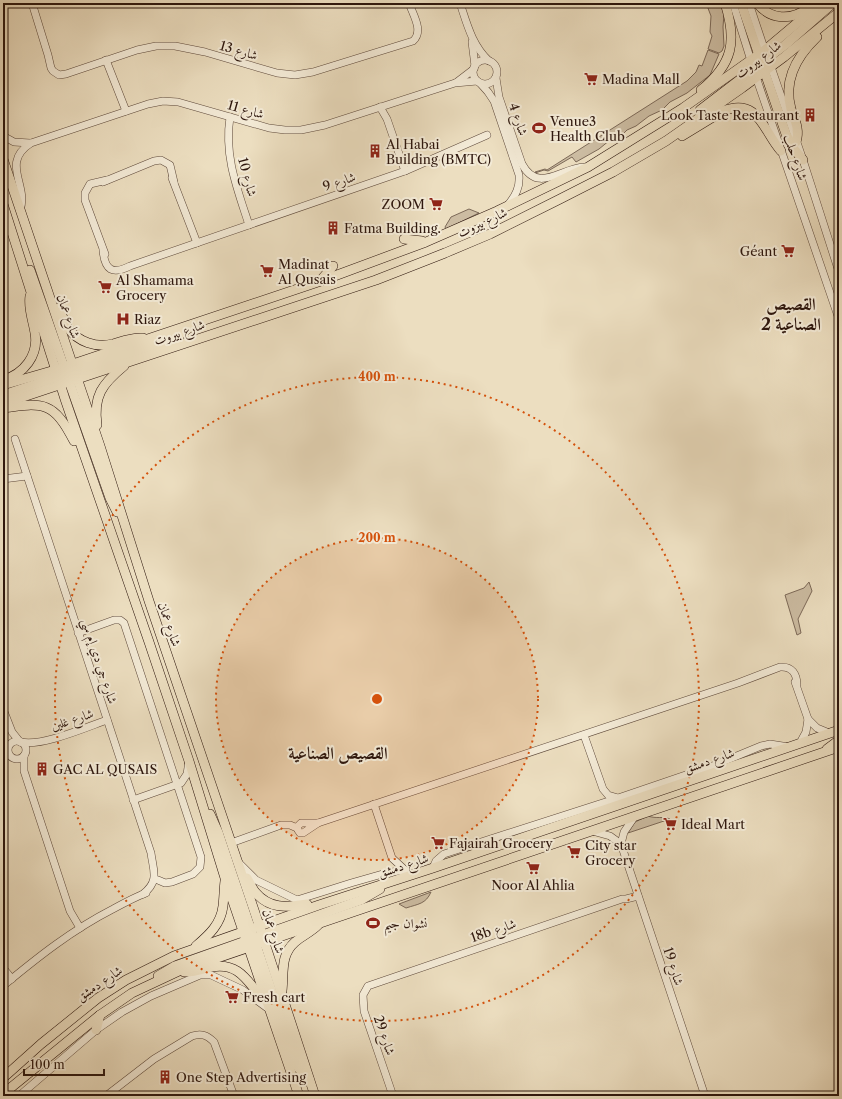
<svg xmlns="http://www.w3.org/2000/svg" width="842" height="1099" font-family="'Libre Caslon Text',Amiri,serif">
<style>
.green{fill:#ccbca2;stroke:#7c6958}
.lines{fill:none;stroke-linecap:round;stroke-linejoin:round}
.minor-casing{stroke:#5d483a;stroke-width:8}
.major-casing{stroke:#2d160d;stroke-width:10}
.minor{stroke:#f3ead6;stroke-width:7}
.major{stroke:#ecdec0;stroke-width:9}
.ring{fill:none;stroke:#d5520c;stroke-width:2;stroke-dasharray:2 4}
.labels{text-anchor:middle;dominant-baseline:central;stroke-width:4;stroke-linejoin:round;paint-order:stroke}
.street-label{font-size:13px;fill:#2d160d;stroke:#f3ead6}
.poi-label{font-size:13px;fill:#2d160d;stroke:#f3ead6;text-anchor:start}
.district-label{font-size:17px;font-weight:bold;fill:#2d160d;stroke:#f3ead6}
.centre{fill:#d5520c;stroke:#f3ead6;stroke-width:2}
.ring-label{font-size:12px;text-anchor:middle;font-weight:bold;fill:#d5520c;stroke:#f3ead6;stroke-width:4;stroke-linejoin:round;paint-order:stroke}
</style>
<rect width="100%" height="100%" fill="#ecdec0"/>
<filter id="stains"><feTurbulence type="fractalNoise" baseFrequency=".005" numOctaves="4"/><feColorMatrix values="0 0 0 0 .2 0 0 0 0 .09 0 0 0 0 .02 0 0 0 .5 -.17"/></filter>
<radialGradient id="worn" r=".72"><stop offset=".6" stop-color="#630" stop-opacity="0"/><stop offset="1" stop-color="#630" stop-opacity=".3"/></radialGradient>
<g class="green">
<polygon points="706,3 721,3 724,14 723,27 724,46 722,51 719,53 708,49 712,36 710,32 711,16"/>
<polygon points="708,50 719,54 710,75 687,93 670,102 662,110 649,116 636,126 627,130 622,135 610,140 599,149 576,162 572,157 548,171 544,170 535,173 535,172 545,169 547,170 687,81 696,72 699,65 702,66"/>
<polygon points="469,209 479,213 446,229 445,227 451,217"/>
<polygon points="809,582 812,591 798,619 801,633 797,635 785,595 804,588"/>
<path d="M648,816C656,819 664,816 670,819L628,833L635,822Z"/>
<path d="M431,892C426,904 418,904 406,908L399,904Z"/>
</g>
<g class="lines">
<g class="minor-casing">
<g id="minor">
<path d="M32,3L48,55L51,68L53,71L59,75L66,74L137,50L156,46H175L205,52L277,73L295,75L313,72L413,41C424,31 413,15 409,3"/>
<path d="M460,3C467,24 472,45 489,61"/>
<polyline points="733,3 752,64"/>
<polyline points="749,3 766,54"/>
<polyline points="790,3 796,3"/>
<polyline points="472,42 475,66"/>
<polyline points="106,60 126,111"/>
<circle cx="485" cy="72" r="12"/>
<polyline points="770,64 803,160 839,272"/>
<polyline points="755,74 839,319"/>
<path d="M496,78L499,97L522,164C538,194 561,168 584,167"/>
<polyline points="457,82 474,69"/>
<path d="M480,83L488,92L494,101L519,175C520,187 516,195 508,205"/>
<polyline points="380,107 387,119 405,171"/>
<path d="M230,117C224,156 237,188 249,225"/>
<polyline points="3,136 14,142 30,143"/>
<polyline points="172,178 197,243"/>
<polyline points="103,182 154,161 161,160 170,165 174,182"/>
<path d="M20,210C29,185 0,163 31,143L148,104L163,101L178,102L269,128L285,130H301L325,125L455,83L477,81"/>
<path d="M103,251C105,270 112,275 130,266L405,171L487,135"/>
<polyline points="105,254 85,200 85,193 90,184 107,180"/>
<path d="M15,439L151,853C153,870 160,881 143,894"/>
<polyline points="3,479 27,476"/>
<polyline points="78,633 114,620 120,620 124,623 201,857 200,867 193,874 172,882 165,883 158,880"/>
<polyline points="795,682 808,719 806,732 800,743"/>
<polyline points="3,709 12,732 20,742"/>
<polyline points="808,719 817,728 829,733"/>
<polyline points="584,735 603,789 608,795 618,798"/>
<circle cx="17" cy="750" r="9"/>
<path d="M21,742C41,747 87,727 107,720"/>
<polyline points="24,756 24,771 70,911 80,928"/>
<polyline points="133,800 181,783 187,774 189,761"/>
<polyline points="374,804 392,858 405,870"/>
<polyline points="635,816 624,832 621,844 705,1096"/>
<polygon points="301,823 318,823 303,833 300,833 298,830 298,826"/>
<path d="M318,823L738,683L780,667C792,666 797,674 797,685"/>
<polyline points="592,831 610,836 621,844"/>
<polyline points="231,843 281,825 290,825 297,828"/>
<polyline points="239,863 256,880 297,900 351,883 386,873 405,870 413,875"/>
<polyline points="433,868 436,861 444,854 618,798 715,765 761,746 770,744 789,747"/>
<polyline points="3,968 12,979"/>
<path d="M3,986C38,957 72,930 113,909C124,903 135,897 146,893"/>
<polyline points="19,1096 96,1030 122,1012 151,996 200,975 211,975 243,990 270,1010"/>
<path d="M106,1096L154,1059L192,1036C201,1033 207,1035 214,1042L234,1096"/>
<polyline points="393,1096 364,1011 363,995 368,986 622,899 626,899 638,896"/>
</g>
</g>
<g class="major-casing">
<g id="major">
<polyline points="741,3 786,134 793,148 803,160"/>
<path d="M757,3C770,20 791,21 808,8"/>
<path d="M701,90C733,64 737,41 725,3"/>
<polyline points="700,110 785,45 833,3"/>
<path d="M682,136L723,111C759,97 763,131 781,151"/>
<path d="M796,142C800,130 795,120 791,109C783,80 797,56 817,37"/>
<polyline points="3,159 100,446 149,601 255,913 315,1096"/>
<polyline points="3,204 65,399 149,642 189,761 225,878 299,1096"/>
<polyline points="404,239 422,241"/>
<polyline points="30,270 110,498 117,512"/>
<polyline points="321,280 333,266"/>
<path d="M59,308C62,315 64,322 68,328C78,342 96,348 113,344C123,341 132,337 143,338"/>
<path d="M3,380C24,374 39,355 35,333C33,320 28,309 30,296"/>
<polyline points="3,385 55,370 321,281 426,242 497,211 588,167 683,108 765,50 821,3"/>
<polyline points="3,395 175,338 189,328"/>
<polyline points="3,401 23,397 47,389 376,280 445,253 490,234 560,199 613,172 666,141 742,88 784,57 839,12"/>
<path d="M3,408C44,402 54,402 74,441"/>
<path d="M97,425C93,396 102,384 124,366"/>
<polyline points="827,749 839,740"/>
<polyline points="210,814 218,832 297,1066 302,1073 309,1079"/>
<path d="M247,878C250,883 252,888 255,892C270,910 287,907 307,904"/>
<path d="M196,946C209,935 221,924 223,906C224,898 224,889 225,881"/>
<path d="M184,972C194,973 202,969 212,967C240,962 248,983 263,999"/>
<polyline points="158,976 175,966 361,900 380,889"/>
<path d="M282,991C284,973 280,955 295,942C302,936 311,932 318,925"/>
<polyline points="96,1030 100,1015"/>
<polyline points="3,1078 41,1044 98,998 126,980 174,956 319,905 433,868 839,730"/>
<polyline points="3,1094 100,1015 132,993 179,971 839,747"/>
</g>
</g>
<use href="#minor" class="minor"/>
<use href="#major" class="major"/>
</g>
<circle cx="377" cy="699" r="161" fill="#d5520c" fill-opacity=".12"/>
<g class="ring">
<circle cx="377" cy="699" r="161"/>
<circle cx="377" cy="699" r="322"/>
</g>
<defs>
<g id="supermarket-bare" transform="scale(1.08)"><path d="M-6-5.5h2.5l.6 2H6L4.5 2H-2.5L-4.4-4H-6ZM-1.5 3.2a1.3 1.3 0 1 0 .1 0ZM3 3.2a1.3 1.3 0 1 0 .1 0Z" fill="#8f2418" stroke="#f3ead6" stroke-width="2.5" paint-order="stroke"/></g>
<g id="building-bare" transform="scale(1.08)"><path d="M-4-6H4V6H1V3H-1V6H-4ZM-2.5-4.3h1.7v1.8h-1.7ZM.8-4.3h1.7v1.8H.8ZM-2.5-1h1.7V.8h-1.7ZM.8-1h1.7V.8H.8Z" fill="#8f2418" stroke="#f3ead6" stroke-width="2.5" paint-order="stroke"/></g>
<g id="stadium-bare" transform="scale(1.08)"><path d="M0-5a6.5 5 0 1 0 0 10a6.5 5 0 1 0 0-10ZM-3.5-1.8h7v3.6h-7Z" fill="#8f2418" stroke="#f3ead6" stroke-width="2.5" paint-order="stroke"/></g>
<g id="hospital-bare" transform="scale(1.08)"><path d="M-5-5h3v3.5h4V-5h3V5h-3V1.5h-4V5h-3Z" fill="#8f2418" stroke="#f3ead6" stroke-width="2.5" paint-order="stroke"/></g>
</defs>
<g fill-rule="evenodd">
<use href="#supermarket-bare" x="591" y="79"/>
<use href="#building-bare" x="810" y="115"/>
<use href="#stadium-bare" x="539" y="128"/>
<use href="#building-bare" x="375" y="151"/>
<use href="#supermarket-bare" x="436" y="204"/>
<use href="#building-bare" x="333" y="228"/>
<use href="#supermarket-bare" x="788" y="251"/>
<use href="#supermarket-bare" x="267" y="271"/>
<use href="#supermarket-bare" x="105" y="287"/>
<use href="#hospital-bare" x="123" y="319"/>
<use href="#building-bare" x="42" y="769"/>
<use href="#supermarket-bare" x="670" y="824"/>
<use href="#supermarket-bare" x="438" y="843"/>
<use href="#supermarket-bare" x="574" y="852"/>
<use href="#supermarket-bare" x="533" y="868"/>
<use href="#stadium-bare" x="373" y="923"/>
<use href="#supermarket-bare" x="232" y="997"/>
<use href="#building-bare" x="165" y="1077"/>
</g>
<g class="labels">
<g class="street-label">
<text transform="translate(239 50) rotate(16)">شارع 13</text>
<text transform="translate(758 59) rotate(-37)">شارع بيروت</text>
<text transform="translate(246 109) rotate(16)">شارع 11</text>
<text transform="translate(519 119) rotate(71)">شارع 4</text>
<text transform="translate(796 157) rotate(71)">شارع حلب</text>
<text transform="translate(248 177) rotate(75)">شارع 10</text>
<text transform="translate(339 181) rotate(-19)">شارع 9</text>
<text transform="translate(482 222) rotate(-25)">شارع بيروت</text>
<text transform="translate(69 316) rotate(70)">شارع عمان</text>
<text transform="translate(179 332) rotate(-19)">شارع بيروت</text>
<text transform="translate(170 624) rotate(71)">شارع عمان</text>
<text transform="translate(100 661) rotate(72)">شارع جي دي إم سي</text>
<text transform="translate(72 719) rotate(-18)">شارع غلين</text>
<text transform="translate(709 760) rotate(-19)">شارع دمشق</text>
<text transform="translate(403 865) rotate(-18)">شارع دمشق</text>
<text transform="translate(493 930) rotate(-19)">18b شارع</text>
<text transform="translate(274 931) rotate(72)">شارع عمان</text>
<text transform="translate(674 966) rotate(72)">شارع 19</text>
<text transform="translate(99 983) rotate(-34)">شارع دمشق</text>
<text transform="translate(385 1035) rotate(71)">شارع 29</text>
</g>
<g class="poi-label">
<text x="602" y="79">Madina Mall</text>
<text x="799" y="115" text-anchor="end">Look Taste Restaurant</text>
<text x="550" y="121">Venue3<tspan x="550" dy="15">Health Club</tspan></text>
<text x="386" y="144">Al Habai<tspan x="386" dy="15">Building (BMTC)</tspan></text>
<text x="425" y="204" text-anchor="end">ZOOM</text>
<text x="344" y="228">Fatma Building.</text>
<text x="777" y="251" text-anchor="end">Géant</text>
<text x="278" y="264">Madinat<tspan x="278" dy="15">Al Qusais</tspan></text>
<text x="116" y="280">Al Shamama<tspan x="116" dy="15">Grocery</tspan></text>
<text x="134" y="319">Riaz</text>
<text x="53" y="769">GAC AL QUSAIS</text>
<text x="681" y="824">Ideal Mart</text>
<text x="449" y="843">Fajairah Grocery</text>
<text x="585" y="845">City star<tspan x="585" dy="15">Grocery</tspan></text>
<text x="533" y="885" text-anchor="middle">Noor Al Ahlia</text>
<text x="384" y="923">نشوان جيم</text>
<text x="243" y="997">Fresh cart</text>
<text x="176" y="1077">One Step Advertising</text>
</g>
<g class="district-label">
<text x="791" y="304">القصيص<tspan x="791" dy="20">الصناعية 2</tspan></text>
<text x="338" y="753">القصيص الصناعية</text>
</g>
</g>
<circle cx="377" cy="699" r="6" class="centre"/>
<g class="ring-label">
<text x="377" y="381">400 m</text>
<text x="377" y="542">200 m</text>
</g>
<rect width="842" height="1099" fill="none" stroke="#ecdec0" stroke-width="16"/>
<rect x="4" y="4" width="834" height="1091" fill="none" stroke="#2d160d" stroke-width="2"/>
<rect x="8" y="8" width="826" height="1083" fill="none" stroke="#2d160d"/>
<path d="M24 1069v6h80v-6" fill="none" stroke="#2d160d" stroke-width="2"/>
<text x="30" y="1069" font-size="12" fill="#2d160d" stroke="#f3ead6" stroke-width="3" paint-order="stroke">100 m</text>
<rect width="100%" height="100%" filter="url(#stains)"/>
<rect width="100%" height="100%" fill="url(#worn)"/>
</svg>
